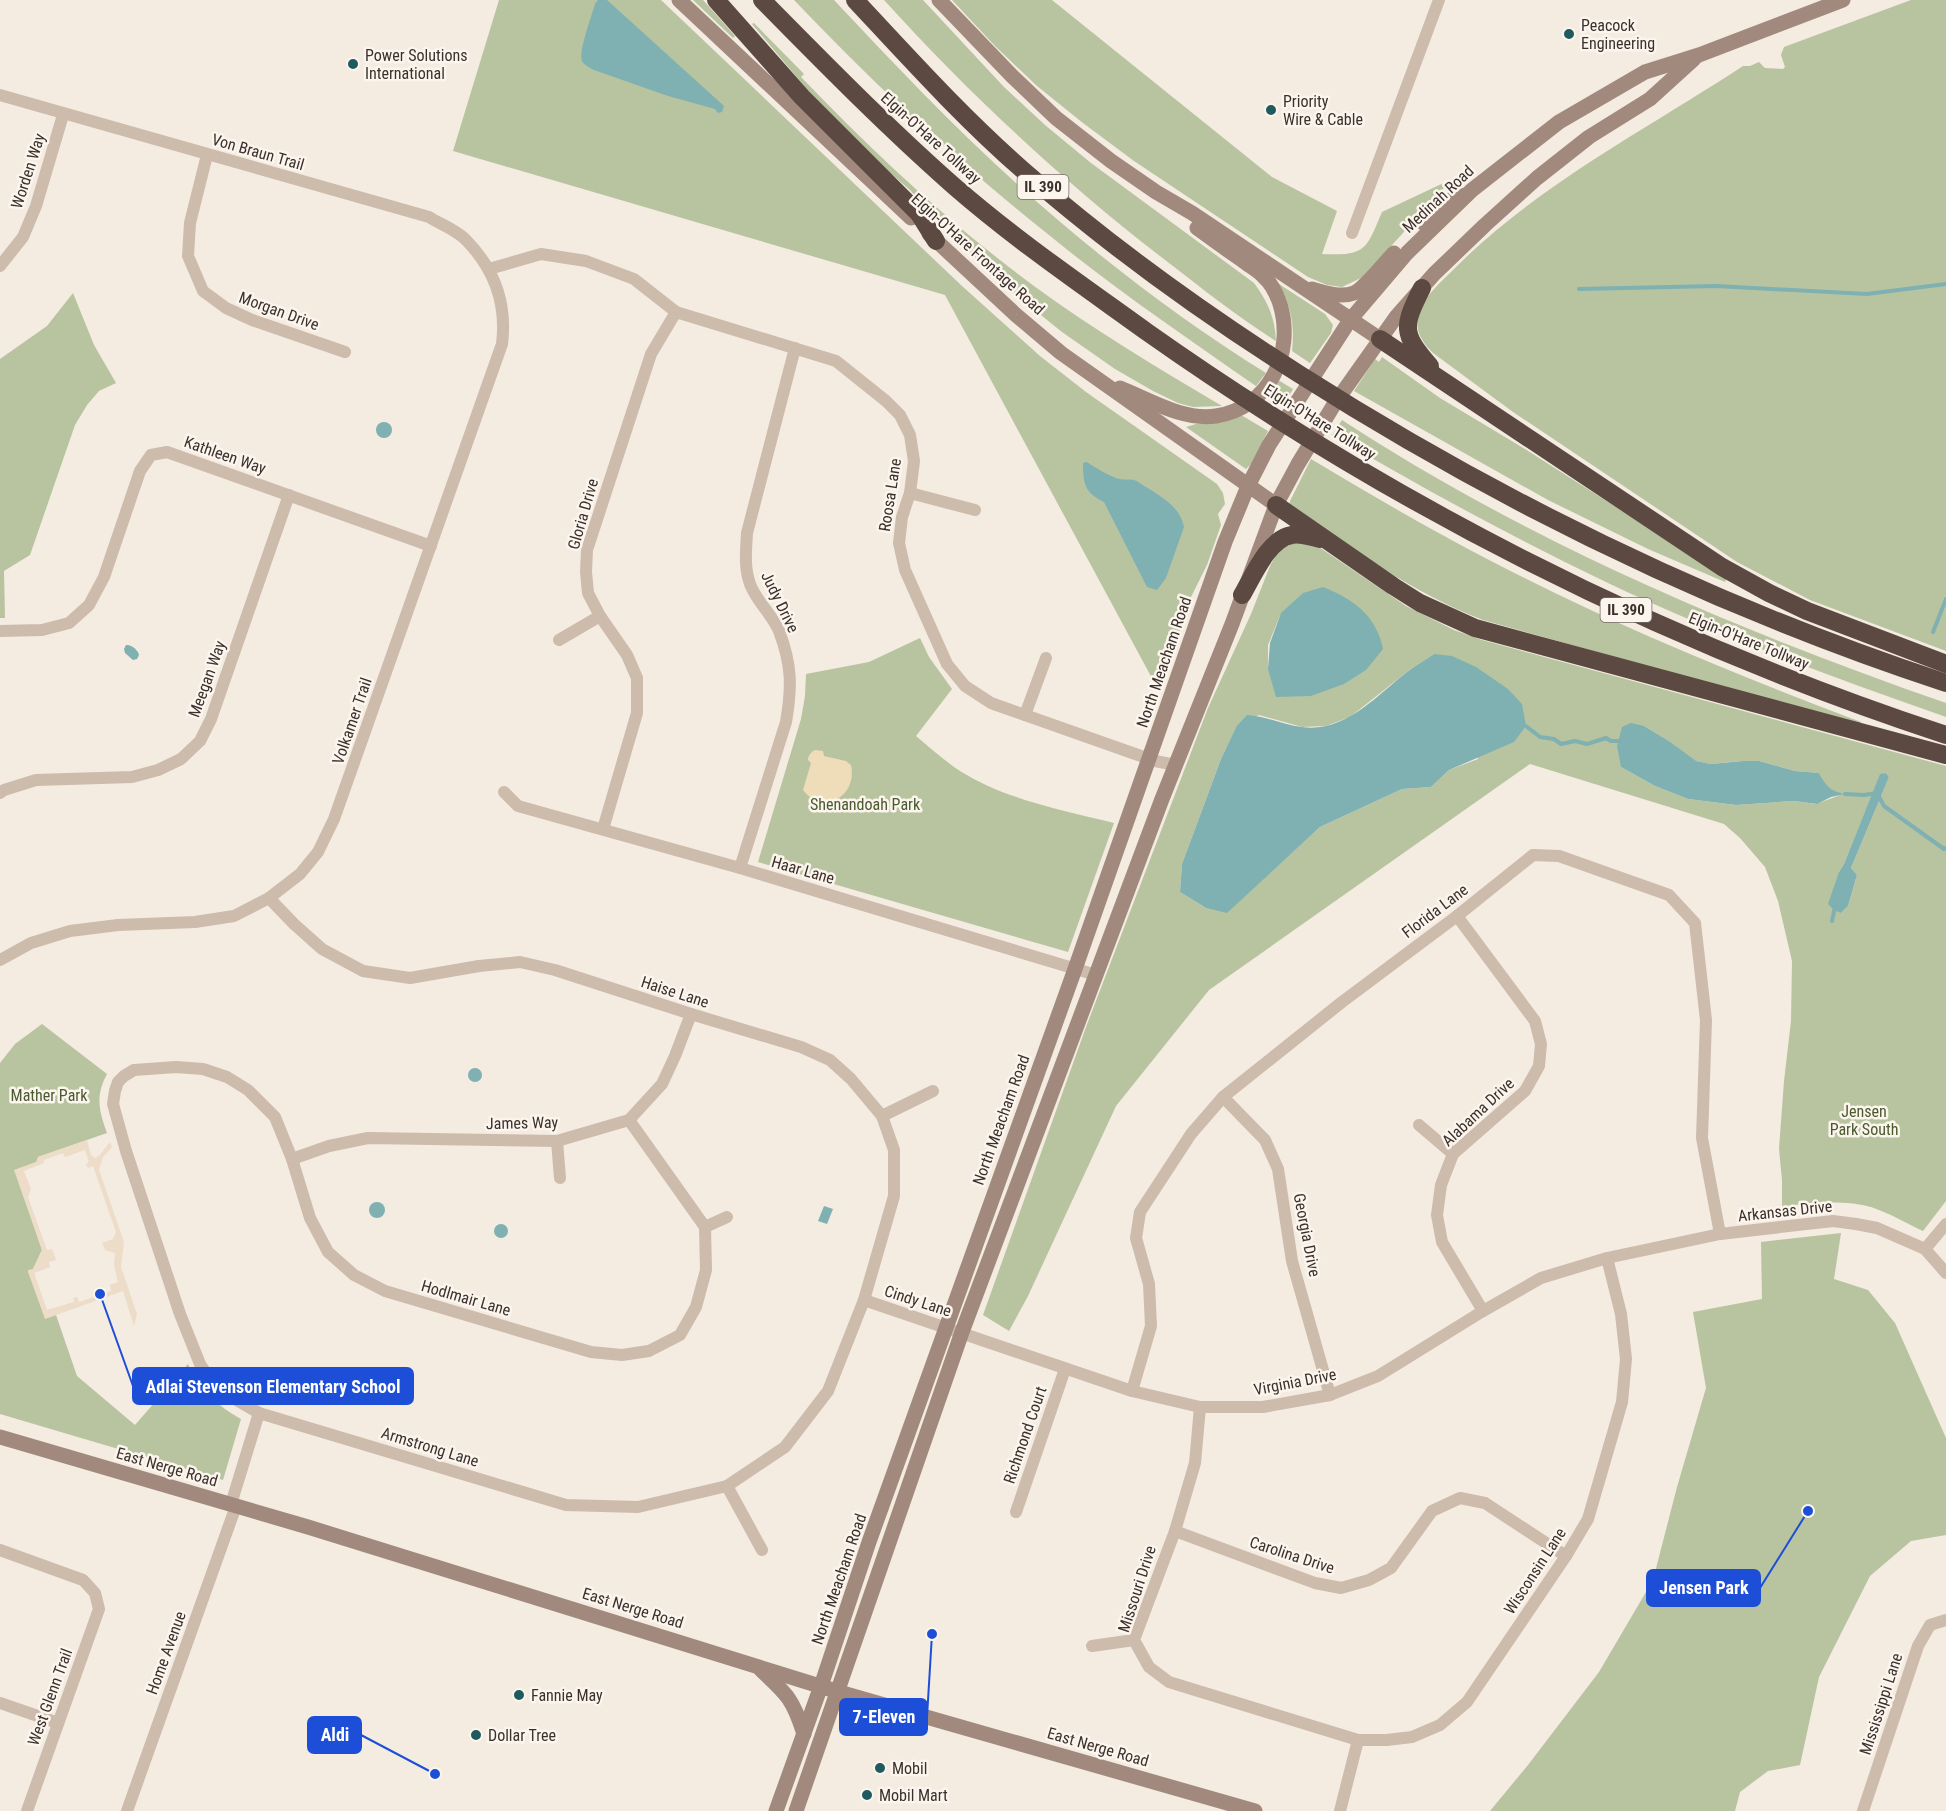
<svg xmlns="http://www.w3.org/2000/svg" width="1946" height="1811" font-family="'Roboto Condensed',sans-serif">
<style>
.green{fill:#b8c4a0;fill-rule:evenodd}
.sand{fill:#efdcb8}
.plaza{fill:#ecdcc8;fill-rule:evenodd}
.water{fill:#7fb0b2}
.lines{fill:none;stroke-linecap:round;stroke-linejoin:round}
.stream{stroke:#7fb0b2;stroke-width:4}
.minor{stroke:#cdbbac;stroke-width:12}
.secondary{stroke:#a18a7d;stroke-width:15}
.motorway{stroke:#5c4a42;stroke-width:18}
.poi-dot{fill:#1f5a5e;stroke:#fbf5ee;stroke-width:2}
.labels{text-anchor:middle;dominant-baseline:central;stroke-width:5;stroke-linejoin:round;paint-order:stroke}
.shield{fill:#fbf5ee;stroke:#756b66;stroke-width:1.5}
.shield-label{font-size:15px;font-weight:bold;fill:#3b302b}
.poi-label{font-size:16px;fill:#3b302b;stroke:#fbf5ee;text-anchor:start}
.street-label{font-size:16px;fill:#3b302b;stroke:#fbf5ee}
.park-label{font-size:16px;fill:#4a5a2e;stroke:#fbf5ee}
.leader{fill:none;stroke:#1d4ed8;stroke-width:2}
.callout-dot{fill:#1d4ed8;stroke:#fbf5ee;stroke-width:2}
.callout{fill:#1d4ed8;stroke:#1d4ed8;stroke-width:2}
.callout-label{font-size:18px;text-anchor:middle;font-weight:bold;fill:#fff}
</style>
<rect width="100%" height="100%" fill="#f4ebe1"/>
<g class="green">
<polygon points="499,0 661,0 962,286 1040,356 1086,392 1217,484 1223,493 1225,504 1218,514 1221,525 1207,565 1191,597 1160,693 945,295 453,151"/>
<polygon points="693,0 703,0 735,36 733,38"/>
<path d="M794,0H834C893,63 953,126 1017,184C1092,252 1180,320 1266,373L1256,386C1184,336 1112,287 1044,231C955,160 872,82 794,0Z"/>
<path d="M884,0H923L1004,87L1045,125L1091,163L1254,283C1268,302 1275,318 1276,341C1239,318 1204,290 1169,263C1066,184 971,96 884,0Z"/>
<path d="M952,0H1052L1272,177L1337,211L1322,254C1366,256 1366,250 1382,212L1452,179L1363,277L1342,287L1327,285L1308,277L1134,161L1083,123L1037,86L995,46Z"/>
<path d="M1911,0H1946V651L1810,600L1737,562L1513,412L1433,353C1423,343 1415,332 1418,317C1422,298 1440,283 1453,270C1537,185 1644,131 1743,66H1750L1759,62L1765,68L1783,69L1785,67L1781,55L1784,47Z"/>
<path d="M754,23L804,74L801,77C873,152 950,224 1034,286C1094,330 1158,368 1222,406L1193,407L1178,403L1153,391L1115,369L1062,332L1016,295L953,237L910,190L865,151L811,94L752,24Z"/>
<path d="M1279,284L1325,314L1333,325L1331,333L1310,363L1292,351C1295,326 1291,306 1279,284Z"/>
<polygon points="73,293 94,345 116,383 99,391 87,405 75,425 30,555 4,571 5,618 0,618 0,359 47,326"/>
<polygon points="1382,357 1440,398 1525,449 1727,578 1725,582 1648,549 1548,500 1354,391 1375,359 1379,362"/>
<polygon points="1278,380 1293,389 1284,404 1268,394"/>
<polygon points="1241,415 1268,431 1252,463 1246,469 1186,427 1196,424 1213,423"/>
<path d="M1342,420C1529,542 1736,630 1946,703V717C1831,677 1718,635 1608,583C1514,538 1422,488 1332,435Z"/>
<path d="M1311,459C1371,495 1431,530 1493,562C1612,624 1736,675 1861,722L1859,726L1483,620C1412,593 1352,548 1289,506L1290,501Z"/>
<path d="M1295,543H1306L1319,547L1406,606L1454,630L1482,640L1946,766V1201L1923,1231C1906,1223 1889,1213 1871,1207C1848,1200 1807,1202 1782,1207V1180L1779,1149L1784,1081L1791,1021L1792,961L1778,901L1765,867L1740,838L1724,824L1530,764L1209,990L1116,1106L1028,1296L1009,1331L983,1315L1086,1027L1208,708L1251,614L1270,566L1276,555L1285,547ZM1281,613L1268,669V645ZM1434,654L1478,759L1449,770L1431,787L1402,789L1320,827L1227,912L1206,908L1180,892L1182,864L1221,759L1236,727L1259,715L1302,727L1326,726L1350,717L1408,671ZM1644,726L1669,741L1695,761L1711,764L1742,761H1759L1795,771L1819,773C1826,787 1828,790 1843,794L1816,804L1794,801L1736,805L1688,799L1655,786L1621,767ZM1886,773L1889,777L1851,868L1857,875L1848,906L1841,913L1839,872L1844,864L1880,775Z"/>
<path d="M920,638L929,657L952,689L916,736C930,748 945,761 960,771C1006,800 1063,810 1114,823L1068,952L758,862L801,719L805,696L806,674L869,662Z"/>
<path d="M42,1024L107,1074C95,1096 99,1111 107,1133L38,1157L37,1162L15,1170L42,1250L33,1269L45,1318L56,1315L77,1376L135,1425L188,1364C198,1389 218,1406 241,1419L223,1480L0,1414V1063L15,1044Z"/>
<polygon points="1841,1233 1834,1279 1868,1290 1895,1323 1946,1438 1946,1535 1911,1541 1870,1576 1819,1677 1800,1765 1768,1771 1740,1792 1735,1811 1490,1811 1528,1765 1599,1672 1653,1580 1677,1487 1706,1388 1693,1312 1762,1299 1761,1242"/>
</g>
<path class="sand" d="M815,750L823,751L824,756L846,761L851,765C858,797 822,816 803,790L811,763L808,760C808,756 811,752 815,750Z"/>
<path class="plaza" d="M87,1140L91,1155L95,1158L99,1156L110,1142L112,1147L103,1157L99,1170L124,1242L121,1267L137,1314L134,1326L123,1291L45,1319L28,1272V1270L33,1269L42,1250L14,1170L36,1162L38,1157ZM85,1150L89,1162L86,1164L88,1168L93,1166L116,1232L113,1239L102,1243L105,1250L115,1253L114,1265L118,1282L110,1285L111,1291L79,1302L77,1297L73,1298L74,1302L47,1310L34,1273L50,1267L49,1262L56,1260L52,1249L47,1250L28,1197L31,1189L24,1171L44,1163V1160L63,1153L65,1157Z"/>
<g class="water">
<path d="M598,0H607L724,106L722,112L718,113L715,109L668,96L594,70C590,68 584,65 582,61C578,52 592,15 595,4Z"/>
<circle cx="384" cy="430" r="8"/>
<path d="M1087,462C1092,466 1113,478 1120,479C1125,480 1129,479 1134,480C1138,481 1142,485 1146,487C1162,497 1180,507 1184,527L1166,578L1157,590L1147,587L1104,502C1085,493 1083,484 1083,463Z"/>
<path d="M1323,587C1353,599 1376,615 1383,649L1366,670L1344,684L1311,696L1276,697L1268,669L1270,643L1281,613L1303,593Z"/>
<path d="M126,645C131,644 138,650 139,655L137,659L133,660L125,653L124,649Z"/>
<path d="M1434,654L1452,656L1476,667L1508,689L1522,704L1526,726L1514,742L1449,770L1431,787L1402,789L1320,827L1227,913L1206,908L1180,892L1182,864L1221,759L1236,727L1247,715C1266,716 1283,725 1302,727C1345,733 1376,696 1407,672C1415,666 1425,660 1434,654Z"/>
<path d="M1631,723L1644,726L1669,741L1696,761L1711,764L1743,761H1759L1795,771L1819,773C1826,786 1830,791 1845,794L1831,797L1817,804L1794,801L1736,805L1688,799L1655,786L1621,767L1617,746L1622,727Z"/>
<polygon points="1886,773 1889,777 1851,868 1857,875 1848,906 1841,913 1834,910 1828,904 1839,872 1844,864 1880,774"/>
<circle cx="475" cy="1075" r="7"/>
<circle cx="377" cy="1210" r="8"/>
<polygon points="824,1206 833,1209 827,1224 818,1221"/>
<circle cx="501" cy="1231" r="7"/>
</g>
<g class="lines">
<g class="stream">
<polyline points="1579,289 1716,286 1867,294 1946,284"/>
<polyline points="1933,632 1946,599"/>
<polyline points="1526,726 1540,737 1554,739 1561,744 1575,741 1587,744 1606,738 1611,741 1619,741"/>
<polyline points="1845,794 1864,795 1877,793 1884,806 1944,849 1946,848"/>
<polyline points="1832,921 1835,907"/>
</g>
<g class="minor">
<path d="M0,95L429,217C440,224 456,230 465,239C494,268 507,304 502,344L334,819L318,852L300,874L269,898L234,916L195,922L118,925L70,931L31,943L0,960"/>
<polyline points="207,155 190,223 188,256 203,291 226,308 252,320 345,352"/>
<polyline points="1352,233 1439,0"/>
<polyline points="0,266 23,237 36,206 63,115"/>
<polyline points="489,269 541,254 586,261 634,279 676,312 836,361 886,401 900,415 910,435 914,461 910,493 902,517 899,543 905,570 947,664 965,686 991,703 1155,761 1176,765"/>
<polyline points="910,493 975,510"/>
<polyline points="0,631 42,630 69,623 89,605 104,577 140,471 151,455 167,452 431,546"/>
<polyline points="559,640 600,616"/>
<polyline points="1025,715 1046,658"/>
<polyline points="504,792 518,806 740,868 1096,975"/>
<polyline points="0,793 4,790 36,780 132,777 158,770 181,759 200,741 211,719 289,495"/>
<polyline points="603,829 637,713 637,678 627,655 600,616 588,593 586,572 587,550 651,354 676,312"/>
<path d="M740,868L786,722C792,687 792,665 779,631C772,614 756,601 750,584C744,567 746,551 747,533L795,348"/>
<polyline points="269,898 294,924 322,949 363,971 410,978 479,966 520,962 555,970 691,1014 801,1047 830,1060 851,1079 882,1116 894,1150 894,1196 864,1300 828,1391 785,1447 727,1486 638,1507 566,1505 259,1413 216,1388 200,1364 180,1314 126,1151 113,1104 115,1091 118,1082 124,1076 134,1070 176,1067 203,1069 227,1077 248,1090 275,1117 292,1159 310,1218 328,1252 354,1275 385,1291 591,1352 622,1355 649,1351 680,1335 696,1307 706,1270 705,1227 629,1120"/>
<polyline points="1457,916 1535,1021 1541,1044 1539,1066 1525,1091 1453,1154 1441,1185 1437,1215 1442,1242 1483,1311"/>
<polyline points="1223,1097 1265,1140 1278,1169 1292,1261 1330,1395"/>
<polyline points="882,1116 933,1091"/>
<polyline points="1419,1125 1453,1154"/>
<polyline points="557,1141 560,1178"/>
<polyline points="292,1159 329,1146 368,1138 557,1141 629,1120 662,1084 675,1056 691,1014"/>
<polyline points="705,1227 727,1217"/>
<polyline points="1925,1249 1946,1224"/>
<polyline points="864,1300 1132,1391 1200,1407 1263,1407 1330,1395 1378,1376 1483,1311 1541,1278 1607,1258 1720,1234 1833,1221 1856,1224 1877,1228 1925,1249 1946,1273"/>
<polyline points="1132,1391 1151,1326 1149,1284 1136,1238 1140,1212 1191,1134 1223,1097 1342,1002 1457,916 1533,855 1559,856 1669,895 1695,923 1706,1020 1702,1138 1720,1234"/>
<polyline points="1200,1407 1195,1463 1175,1531 1134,1640 1149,1667 1169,1682 1358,1740 1387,1740 1412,1737 1440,1725 1467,1702 1566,1556 1588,1519 1622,1402 1626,1359 1621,1314 1607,1258"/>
<polyline points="727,1486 762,1550"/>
<polyline points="231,1504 259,1413"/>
<polyline points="1016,1512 1065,1369"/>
<polyline points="1175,1531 1315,1583 1341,1588 1369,1580 1391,1568 1432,1511 1460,1498 1485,1503 1566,1556"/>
<polyline points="0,1550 83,1580 95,1593 99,1609 27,1811"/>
<polyline points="1092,1646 1134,1640"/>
<polyline points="0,1703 58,1723"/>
<polyline points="127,1811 236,1506"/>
<polyline points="1340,1811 1358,1740"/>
<polyline points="1863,1811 1918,1646 1930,1625 1946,1620"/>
</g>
<g class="secondary">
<polyline points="679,0 911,218"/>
<polyline points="939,0 1012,76 1056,118 1111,161 1156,192 1192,213 1380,339"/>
<polyline points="1423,223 1443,203 1461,195"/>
<polyline points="929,234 1016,315 1061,353 1276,505"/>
<path d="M1312,289C1325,293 1341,298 1354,293C1364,289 1385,262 1394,253"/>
<path d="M1120,388C1150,400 1183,421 1216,416C1269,408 1295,353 1280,304C1277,295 1272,284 1264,277C1258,270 1249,266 1242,260C1227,250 1212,239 1197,228"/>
<polyline points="0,1437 308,1527 839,1692 1255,1811"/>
<path d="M761,1670C787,1694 793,1699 804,1734"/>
<polyline points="776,1811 821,1686 869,1542 1075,969 1225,542 1248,486 1269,445 1350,320 1407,253 1472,190 1559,122 1645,72 1699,55 1843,0"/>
<polyline points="796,1811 962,1332 1162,799 1232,624 1276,505 1298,464 1335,403 1396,317 1434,274 1485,225 1537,178 1589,137 1650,99 1694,59"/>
</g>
<g class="motorway">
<polyline points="716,0 802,97 919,214 936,241"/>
<path d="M762,0C825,64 888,128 955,187C1016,240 1082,285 1147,332C1395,507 1658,640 1946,735"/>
<path d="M855,0C910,59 964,119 1025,172C1111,247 1203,313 1299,374C1500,502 1718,608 1946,683"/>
<path d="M1422,288C1403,326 1401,333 1430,366"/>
<polyline points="1380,339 1722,567 1769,593 1807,611 1946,664"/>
<polyline points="1276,505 1393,586 1420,603 1475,628 1946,755"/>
<path d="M1242,595C1253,576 1269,538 1292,535C1301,533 1311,537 1320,539"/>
</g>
</g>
<g class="poi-dot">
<circle cx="1569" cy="34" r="6"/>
<circle cx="353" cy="64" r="6"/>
<circle cx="1271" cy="110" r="6"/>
<circle cx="519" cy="1695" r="6"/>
<circle cx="476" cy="1735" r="6"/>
<circle cx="880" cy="1768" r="6"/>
<circle cx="867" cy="1795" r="6"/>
</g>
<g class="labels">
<g class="shield">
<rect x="1017.5" y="175" width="51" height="24" rx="4.5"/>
<rect x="1600.5" y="598" width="51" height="24" rx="4.5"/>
</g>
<g class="shield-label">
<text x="1043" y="187">IL 390</text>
<text x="1626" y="610">IL 390</text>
</g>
<g class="poi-label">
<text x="1581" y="25">Peacock<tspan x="1581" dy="18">Engineering</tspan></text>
<text x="365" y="55">Power Solutions<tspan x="365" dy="18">International</tspan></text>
<text x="1283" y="101">Priority<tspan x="1283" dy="18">Wire &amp; Cable</tspan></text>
<text x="531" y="1695">Fannie May</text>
<text x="488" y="1735">Dollar Tree</text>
<text x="892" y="1768">Mobil</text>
<text x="879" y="1795">Mobil Mart</text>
</g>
<g class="street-label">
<text transform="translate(931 138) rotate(42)">Elgin-O'Hare Tollway</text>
<text transform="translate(258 152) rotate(16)">Von Braun Trail</text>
<text transform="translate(28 171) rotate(-72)">Worden Way</text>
<text transform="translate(1438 199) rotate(-43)">Medinah Road</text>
<text transform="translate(978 254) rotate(42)">Elgin-O'Hare Frontage Road</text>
<text transform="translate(279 311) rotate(20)">Morgan Drive</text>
<text transform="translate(1320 422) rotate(32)">Elgin-O'Hare Tollway</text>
<text transform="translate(225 455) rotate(19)">Kathleen Way</text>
<text transform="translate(890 495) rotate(-81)">Roosa Lane</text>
<text transform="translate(583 514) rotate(-74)">Gloria Drive</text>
<text transform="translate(780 602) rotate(64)">Judy Drive</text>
<text transform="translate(1749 641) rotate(22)">Elgin-O'Hare Tollway</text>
<text transform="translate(1164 662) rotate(-71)">North Meacham Road</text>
<text transform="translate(207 679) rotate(-70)">Meegan Way</text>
<text transform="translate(352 721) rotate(-71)">Volkamer Trail</text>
<text transform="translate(803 870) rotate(16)">Haar Lane</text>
<text transform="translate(1435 911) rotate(-37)">Florida Lane</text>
<text transform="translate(675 992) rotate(18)">Haise Lane</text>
<text transform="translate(1478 1112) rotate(-43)">Alabama Drive</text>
<text transform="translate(1001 1120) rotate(-70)">North Meacham Road</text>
<text transform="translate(522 1123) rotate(-1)">James Way</text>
<text transform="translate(1785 1211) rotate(-6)">Arkansas Drive</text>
<text transform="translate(1307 1235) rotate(79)">Georgia Drive</text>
<text transform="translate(466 1298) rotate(16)">Hodlmair Lane</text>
<text transform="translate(918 1301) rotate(18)">Cindy Lane</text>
<text transform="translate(1295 1382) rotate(-11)">Virginia Drive</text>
<text transform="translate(1025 1435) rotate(-71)">Richmond Court</text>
<text transform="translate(430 1447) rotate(17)">Armstrong Lane</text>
<text transform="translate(167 1467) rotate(16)">East Nerge Road</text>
<text transform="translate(1292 1555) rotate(18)">Carolina Drive</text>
<text transform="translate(1535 1571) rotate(-57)">Wisconsin Lane</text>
<text transform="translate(839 1579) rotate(-71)">North Meacham Road</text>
<text transform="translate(1137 1589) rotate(-72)">Missouri Drive</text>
<text transform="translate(633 1608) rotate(17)">East Nerge Road</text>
<text transform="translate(166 1653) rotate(-70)">Home Avenue</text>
<text transform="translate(50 1697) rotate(-70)">West Glenn Trail</text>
<text transform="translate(1881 1704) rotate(-72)">Mississippi Lane</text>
<text transform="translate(1098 1747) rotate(16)">East Nerge Road</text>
</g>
<g class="park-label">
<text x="865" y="804">Shenandoah Park</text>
<text x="49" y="1095">Mather Park</text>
<text x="1864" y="1111">Jensen<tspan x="1864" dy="18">Park South</tspan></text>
</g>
</g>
<path class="leader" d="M100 1294L133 1386M1808 1511L1760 1588M932 1634L927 1717M435 1774L361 1735"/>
<g class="callout-dot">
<circle cx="100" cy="1294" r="6"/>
<circle cx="1808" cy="1511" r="6"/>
<circle cx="932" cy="1634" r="6"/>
<circle cx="435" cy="1774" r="6"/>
</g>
<g class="callout">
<rect x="133" y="1368" width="280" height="36" rx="6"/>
<rect x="1647" y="1570" width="113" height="36" rx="6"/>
<rect x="840" y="1699" width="87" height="36" rx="6"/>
<rect x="308" y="1717" width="53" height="36" rx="6"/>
</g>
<g class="callout-label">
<text x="273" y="1393">Adlai Stevenson Elementary School</text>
<text x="1704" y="1594">Jensen Park</text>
<text x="884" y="1723">7-Eleven</text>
<text x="335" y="1741">Aldi</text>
</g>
</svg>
